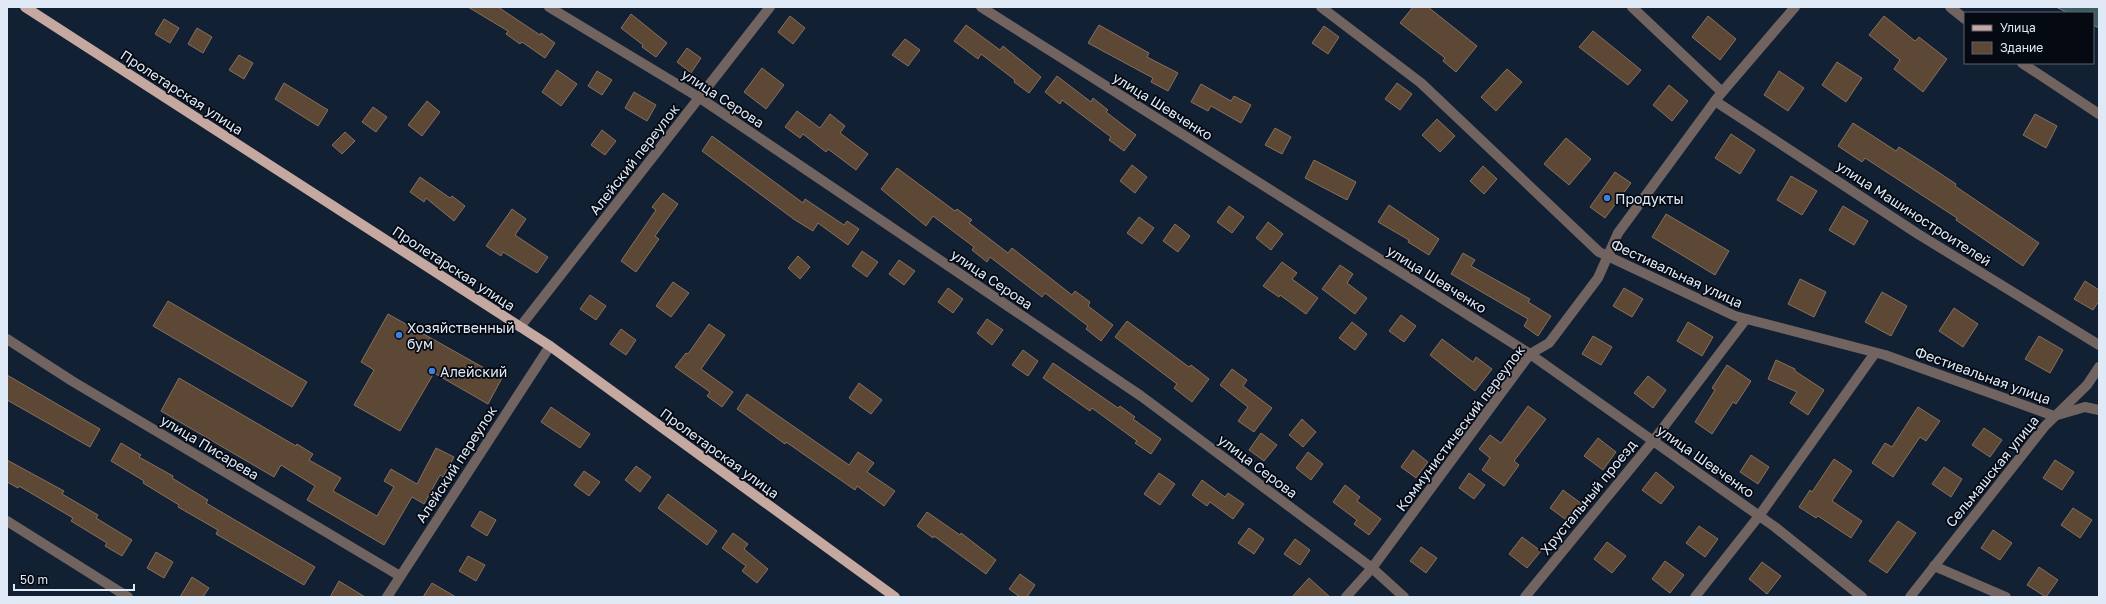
<svg xmlns="http://www.w3.org/2000/svg" width="2106" height="604" font-family="'Golos Text',sans-serif">
<style>
.water{fill:#395b61;stroke:#6b868e}
.building{fill:#5d4735;stroke:#886f5d}
.lines{fill:none;stroke-linecap:round;stroke-linejoin:round}
.minor{stroke:#71635f;stroke-width:10}
.major{stroke:#c5a8a0;stroke-width:10}
.shop-dot{fill:#3f7fe0;stroke:#040912;stroke-width:1.5}
.labels{text-anchor:middle;dominant-baseline:central;stroke-width:3.5;stroke-linejoin:round;paint-order:stroke}
.street-label{font-size:14px;fill:#e0eaf7;stroke:#040912}
.poi-label{font-size:14px;fill:#e0eaf7;stroke:#040912;text-anchor:start}
</style>
<rect width="100%" height="100%" fill="#112033"/>
<polygon class="water" points="2056,7 2099,7 2099,28 2093,25 2093,13 2068,13"/>
<g class="building">
<polygon points="468,7 498,7 540,35 541,33 555,43 545,58 522,42 520,44 506,34 508,31"/>
<polygon points="1413,7 1428,7 1477,46 1456,72 1443,61 1445,58 1400,23"/>
<polygon points="631,14 667,43 656,57 642,47 643,45 621,28"/>
<polygon points="790,16 805,28 793,44 778,32"/>
<polygon points="1708,16 1736,39 1720,60 1692,37"/>
<polygon points="1884,16 1915,41 1919,37 1947,59 1923,92 1894,69 1900,60 1869,35"/>
<polygon points="164,19 179,28 170,43 155,34"/>
<polygon points="966,25 1000,50 1003,46 1041,77 1029,93 1014,82 1015,80 981,54 978,59 954,41"/>
<polygon points="1099,25 1149,53 1147,57 1178,73 1168,91 1151,82 1153,78 1088,43"/>
<polygon points="1324,26 1339,37 1328,54 1312,43"/>
<polygon points="197,28 212,37 203,53 188,44"/>
<polygon points="1593,31 1641,70 1628,85 1579,47"/>
<polygon points="905,39 920,50 908,66 892,55"/>
<polygon points="687,48 701,58 691,73 677,62"/>
<polygon points="239,55 253,63 244,79 229,70"/>
<polygon points="1837,62 1862,78 1846,102 1822,85"/>
<polygon points="762,68 784,85 766,109 744,92"/>
<polygon points="1507,69 1522,82 1496,111 1481,97"/>
<polygon points="557,70 577,84 561,106 542,92"/>
<polygon points="597,71 612,80 602,95 588,86"/>
<polygon points="1779,71 1804,88 1788,111 1764,95"/>
<polygon points="1057,76 1091,102 1093,98 1108,110 1106,112 1136,135 1124,151 1109,140 1111,137 1062,100 1060,104 1045,92"/>
<polygon points="284,83 328,110 318,126 275,99"/>
<polygon points="1397,83 1412,94 1400,110 1385,99"/>
<polygon points="1201,84 1231,101 1234,96 1251,105 1241,123 1211,106 1208,111 1191,102"/>
<polygon points="1669,85 1688,101 1672,121 1653,105"/>
<polygon points="634,92 656,105 647,121 625,108"/>
<polygon points="427,101 440,112 422,136 408,125"/>
<polygon points="373,107 387,117 376,132 362,122"/>
<polygon points="797,111 820,128 830,114 845,126 840,133 868,154 856,170 828,149 826,152 803,134 800,138 785,127"/>
<polygon points="2035,114 2057,126 2046,148 2023,135"/>
<polygon points="1437,119 1455,136 1440,152 1422,135"/>
<polygon points="1853,123 1896,151 1899,147 1932,168 1956,184 1955,186 2039,243 2023,266 1956,220 1957,218 1908,186 1865,158 1862,162 1838,146"/>
<polygon points="1275,128 1291,137 1282,154 1265,145"/>
<polygon points="602,130 616,141 605,155 591,145"/>
<polygon points="345,132 355,141 342,154 332,145"/>
<polygon points="1731,134 1755,150 1740,174 1715,158"/>
<polygon points="712,136 803,203 805,199 844,225 847,221 859,229 848,245 818,223 813,231 795,220 702,151"/>
<polygon points="1566,138 1591,159 1569,185 1544,164"/>
<polygon points="1314,160 1356,182 1347,200 1305,178"/>
<polygon points="1132,165 1147,177 1135,193 1120,181"/>
<polygon points="1483,166 1497,179 1484,194 1470,181"/>
<polygon points="897,168 955,211 957,209 972,220 969,223 1008,253 1012,248 1072,295 1075,291 1090,302 1088,306 1113,325 1101,341 1086,329 1088,326 1045,293 1042,297 990,257 987,262 972,250 974,247 933,216 926,226 881,189"/>
<polygon points="1615,172 1631,183 1605,218 1590,207"/>
<polygon points="1791,176 1817,191 1802,215 1777,200"/>
<polygon points="420,177 450,198 452,196 465,206 454,221 426,198 424,202 410,192"/>
<polygon points="663,193 678,204 655,236 659,239 636,272 621,261 656,210 652,207"/>
<polygon points="1389,205 1439,239 1429,255 1408,242 1409,240 1378,222"/>
<polygon points="1229,206 1244,217 1232,233 1217,222"/>
<polygon points="1843,206 1868,221 1854,245 1829,230"/>
<polygon points="512,209 526,219 515,235 548,257 537,273 503,252 501,256 486,246"/>
<polygon points="1666,214 1729,251 1715,275 1652,237"/>
<polygon points="1139,217 1154,228 1142,244 1127,233"/>
<polygon points="1268,222 1283,234 1271,250 1256,238"/>
<polygon points="1175,224 1190,236 1178,252 1163,241"/>
<polygon points="862,251 878,262 867,277 852,266"/>
<polygon points="1463,253 1475,260 1471,266 1530,299 1528,302 1551,316 1538,336 1524,326 1528,319 1451,274"/>
<polygon points="798,256 810,267 800,279 788,268"/>
<polygon points="899,260 915,271 904,285 889,274"/>
<polygon points="1282,262 1297,273 1292,279 1318,298 1306,314 1280,295 1279,297 1263,286"/>
<polygon points="1340,265 1353,274 1347,283 1367,298 1355,314 1322,289"/>
<polygon points="1800,279 1826,292 1814,317 1788,304"/>
<polygon points="2085,281 2099,290 2099,301 2093,310 2074,299"/>
<polygon points="673,282 689,293 671,317 656,306"/>
<polygon points="948,288 963,299 953,313 938,302"/>
<polygon points="1624,288 1643,299 1632,317 1613,306"/>
<polygon points="1882,292 1907,306 1891,336 1865,322"/>
<polygon points="590,295 606,306 596,320 580,309"/>
<polygon points="168,301 307,382 292,407 153,326"/>
<polygon points="1954,308 1978,324 1963,347 1939,331"/>
<polygon points="388,314 502,378 488,404 434,373 400,431 354,405 374,370 361,362"/>
<polygon points="1401,315 1416,326 1404,342 1389,331"/>
<polygon points="987,319 1003,330 992,345 977,333"/>
<polygon points="1127,321 1189,367 1191,365 1209,379 1192,402 1174,388 1177,384 1115,337"/>
<polygon points="1352,322 1367,334 1355,350 1339,338"/>
<polygon points="1688,322 1713,337 1702,356 1677,341"/>
<polygon points="709,324 725,335 701,369 733,392 722,407 707,396 710,392 675,367 686,353 688,354"/>
<polygon points="621,329 636,340 626,355 610,344"/>
<polygon points="1593,336 1612,347 1601,365 1582,354"/>
<polygon points="2039,336 2063,350 2050,373 2025,359"/>
<polygon points="1442,339 1473,362 1476,357 1492,369 1475,391 1430,355"/>
<polygon points="1023,350 1038,361 1028,376 1012,365"/>
<polygon points="1776,360 1795,369 1795,371 1824,390 1808,415 1790,403 1797,392 1768,379"/>
<polygon points="1053,363 1118,408 1120,406 1135,417 1133,419 1161,439 1151,454 1135,443 1137,441 1092,408 1090,411 1043,378"/>
<polygon points="1727,365 1751,381 1736,404 1733,402 1712,434 1695,422 1715,390 1712,388"/>
<polygon points="1232,369 1247,380 1243,386 1272,408 1254,432 1238,421 1248,407 1220,385"/>
<polygon points="7,375 100,429 90,447 7,400"/>
<polygon points="1648,376 1666,390 1653,408 1634,393"/>
<polygon points="179,378 296,446 297,444 313,454 309,460 341,478 333,491 377,516 394,487 384,481 391,469 417,484 436,448 454,457 443,477 440,475 424,504 412,497 384,545 307,500 315,486 281,465 274,477 161,411"/>
<polygon points="859,383 882,400 871,414 849,398"/>
<polygon points="747,394 849,465 858,452 874,463 867,472 895,491 884,506 857,486 855,490 786,442 785,444 737,409"/>
<polygon points="1528,406 1546,419 1514,461 1519,465 1504,486 1482,470 1490,458 1479,449 1490,435 1501,443"/>
<polygon points="551,407 590,434 580,448 541,422"/>
<polygon points="1918,407 1940,421 1926,441 1920,437 1893,477 1872,463 1885,443 1892,447"/>
<polygon points="1302,419 1316,432 1303,447 1289,435"/>
<polygon points="1984,428 2002,440 1990,457 1972,445"/>
<polygon points="1261,433 1277,445 1264,461 1249,450"/>
<polygon points="1598,438 1616,452 1603,470 1584,456"/>
<polygon points="121,443 141,455 139,457 173,476 172,478 208,500 206,503 315,567 304,585 216,534 218,530 178,507 179,505 143,483 144,481 111,461"/>
<polygon points="1413,450 1428,462 1416,478 1401,467"/>
<polygon points="1308,452 1323,464 1311,480 1296,468"/>
<polygon points="1751,455 1769,467 1758,484 1740,472"/>
<polygon points="1834,459 1852,471 1832,501 1862,521 1851,538 1818,516 1816,518 1799,507 1810,490 1812,492"/>
<polygon points="7,460 64,491 62,494 98,515 96,518 132,540 122,556 105,546 107,543 71,521 73,518 19,486 18,488 7,482"/>
<polygon points="2055,460 2074,472 2062,490 2043,478"/>
<polygon points="636,466 651,477 640,492 625,480"/>
<polygon points="1944,467 1962,479 1951,497 1932,484"/>
<polygon points="584,471 600,482 589,496 574,485"/>
<polygon points="1656,472 1674,487 1661,504 1642,490"/>
<polygon points="1159,473 1175,484 1160,505 1144,494"/>
<polygon points="1469,473 1485,485 1474,499 1459,488"/>
<polygon points="1202,480 1225,497 1228,493 1244,504 1233,519 1210,502 1207,506 1192,495"/>
<polygon points="1345,485 1360,497 1357,501 1381,519 1369,535 1354,524 1357,520 1333,502"/>
<polygon points="1563,490 1582,504 1569,522 1550,508"/>
<polygon points="668,494 717,531 707,545 658,508"/>
<polygon points="2073,508 2092,520 2080,538 2061,525"/>
<polygon points="480,511 496,520 487,536 471,526"/>
<polygon points="927,512 960,535 961,533 996,560 986,574 934,536 933,538 917,526"/>
<polygon points="1898,521 1916,533 1887,573 1869,561"/>
<polygon points="1699,526 1718,539 1705,557 1686,543"/>
<polygon points="1249,528 1264,539 1254,554 1238,543"/>
<polygon points="1993,530 2012,543 2000,560 1981,548"/>
<polygon points="733,533 748,544 744,549 768,569 757,583 742,571 746,566 722,548"/>
<polygon points="1522,537 1541,551 1527,568 1509,554"/>
<polygon points="1295,539 1310,550 1300,565 1284,554"/>
<polygon points="1607,542 1626,556 1612,573 1594,559"/>
<polygon points="1421,547 1437,558 1426,573 1410,561"/>
<polygon points="156,552 173,562 164,578 147,568"/>
<polygon points="468,556 485,565 476,581 459,571"/>
<polygon points="1665,561 1684,575 1670,593 1652,579"/>
<polygon points="1762,562 1781,576 1767,594 1749,579"/>
<polygon points="2039,567 2058,580 2046,597 2027,585"/>
<polygon points="1020,574 1035,585 1027,597 1020,597 1009,589"/>
<polygon points="192,577 209,588 203,597 180,597"/>
<polygon points="1309,578 1330,597 1292,597"/>
<polygon points="339,581 365,597 330,597"/>
<polygon points="432,583 456,597 423,597"/>
</g>
<g class="lines">
<g class="minor">
<polyline points="549,7 700,98 1141,396 1372,568 1404,597"/>
<polyline points="981,7 1530,354 1775,527 1862,597"/>
<polyline points="1321,7 1421,83 1599,252 1735,316 1885,355 2054,416 2085,407 2099,410"/>
<polyline points="1632,7 1722,92"/>
<polyline points="1950,7 1965,19"/>
<polyline points="2022,63 2099,114"/>
<polyline points="1715,101 1918,234 2099,345"/>
<polyline points="520,327 770,7"/>
<polyline points="7,339 72,381 400,576"/>
<polyline points="7,521 128,597"/>
<polyline points="1934,566 2006,597"/>
<polyline points="387,597 550,346"/>
<polyline points="1346,597 1372,568 1530,354 1549,343 1598,278 1618,233 1718,97 1795,7"/>
<polyline points="1525,597 1653,441 1746,319"/>
<polyline points="1695,597 1759,516 1875,353"/>
<polyline points="1910,597 2045,426 2087,385 2099,367"/>
</g>
<polyline class="major" points="25,7 550,346 895,597"/>
</g>
<g class="shop-dot">
<circle cx="1607" cy="198" r="4"/>
<circle cx="399" cy="335" r="4"/>
<circle cx="432" cy="371" r="4"/>
</g>
<g class="labels">
<g class="street-label">
<text transform="translate(182 92) rotate(33)">Пролетарская улица</text>
<text transform="translate(723 98) rotate(33)">улица Серова</text>
<text transform="translate(1163 106) rotate(32)">улица Шевченко</text>
<text transform="translate(634 159) rotate(-52)">Алейский переулок</text>
<text transform="translate(1914 213) rotate(33)">улица Машиностроителей</text>
<text transform="translate(454 268) rotate(33)">Пролетарская улица</text>
<text transform="translate(1677 273) rotate(25)">Фестивальная улица</text>
<text transform="translate(992 279) rotate(34)">улица Серова</text>
<text transform="translate(1437 279) rotate(32)">улица Шевченко</text>
<text transform="translate(1983 375) rotate(20)">Фестивальная улица</text>
<text transform="translate(1460 428) rotate(-53)">Коммунистический переулок</text>
<text transform="translate(210 447) rotate(31)">улица Писарева</text>
<text transform="translate(720 453) rotate(36)">Пролетарская улица</text>
<text transform="translate(1706 461) rotate(35)">улица Шевченко</text>
<text transform="translate(456 464) rotate(-57)">Алейский переулок</text>
<text transform="translate(1258 466) rotate(37)">улица Серова</text>
<text transform="translate(1992 471) rotate(-51)">Сельмашская улица</text>
<text transform="translate(1588 497) rotate(-51)">Хрустальный проезд</text>
</g>
<g class="poi-label">
<text x="1615" y="198">Продукты</text>
<text x="407" y="327">Хозяйственный<tspan x="407" dy="16">бум</tspan></text>
<text x="440" y="371">Алейский</text>
</g>
</g>
<rect width="2106" height="604" fill="none" stroke="#e0eaf7" stroke-width="16"/>
<rect x="1964" y="12" width="130" height="52" fill="#040912" stroke="#5c636e"/>
<rect x="1972" y="25" width="20" height="6" fill="#c5a8a0" stroke="#5c636e"/>
<text x="2000" y="32" font-size="12" fill="#e0eaf7">Улица</text>
<rect x="1972" y="42" width="20" height="12" fill="#5d4735" stroke="#5c636e"/>
<text x="2000" y="52" font-size="12" fill="#e0eaf7">Здание</text>
<path d="M14 584v6h120v-6" fill="none" stroke="#e0eaf7" stroke-width="2"/>
<text x="20" y="584" font-size="12" fill="#e0eaf7" stroke="#040912" stroke-width="3" paint-order="stroke">50 m</text>
</svg>
